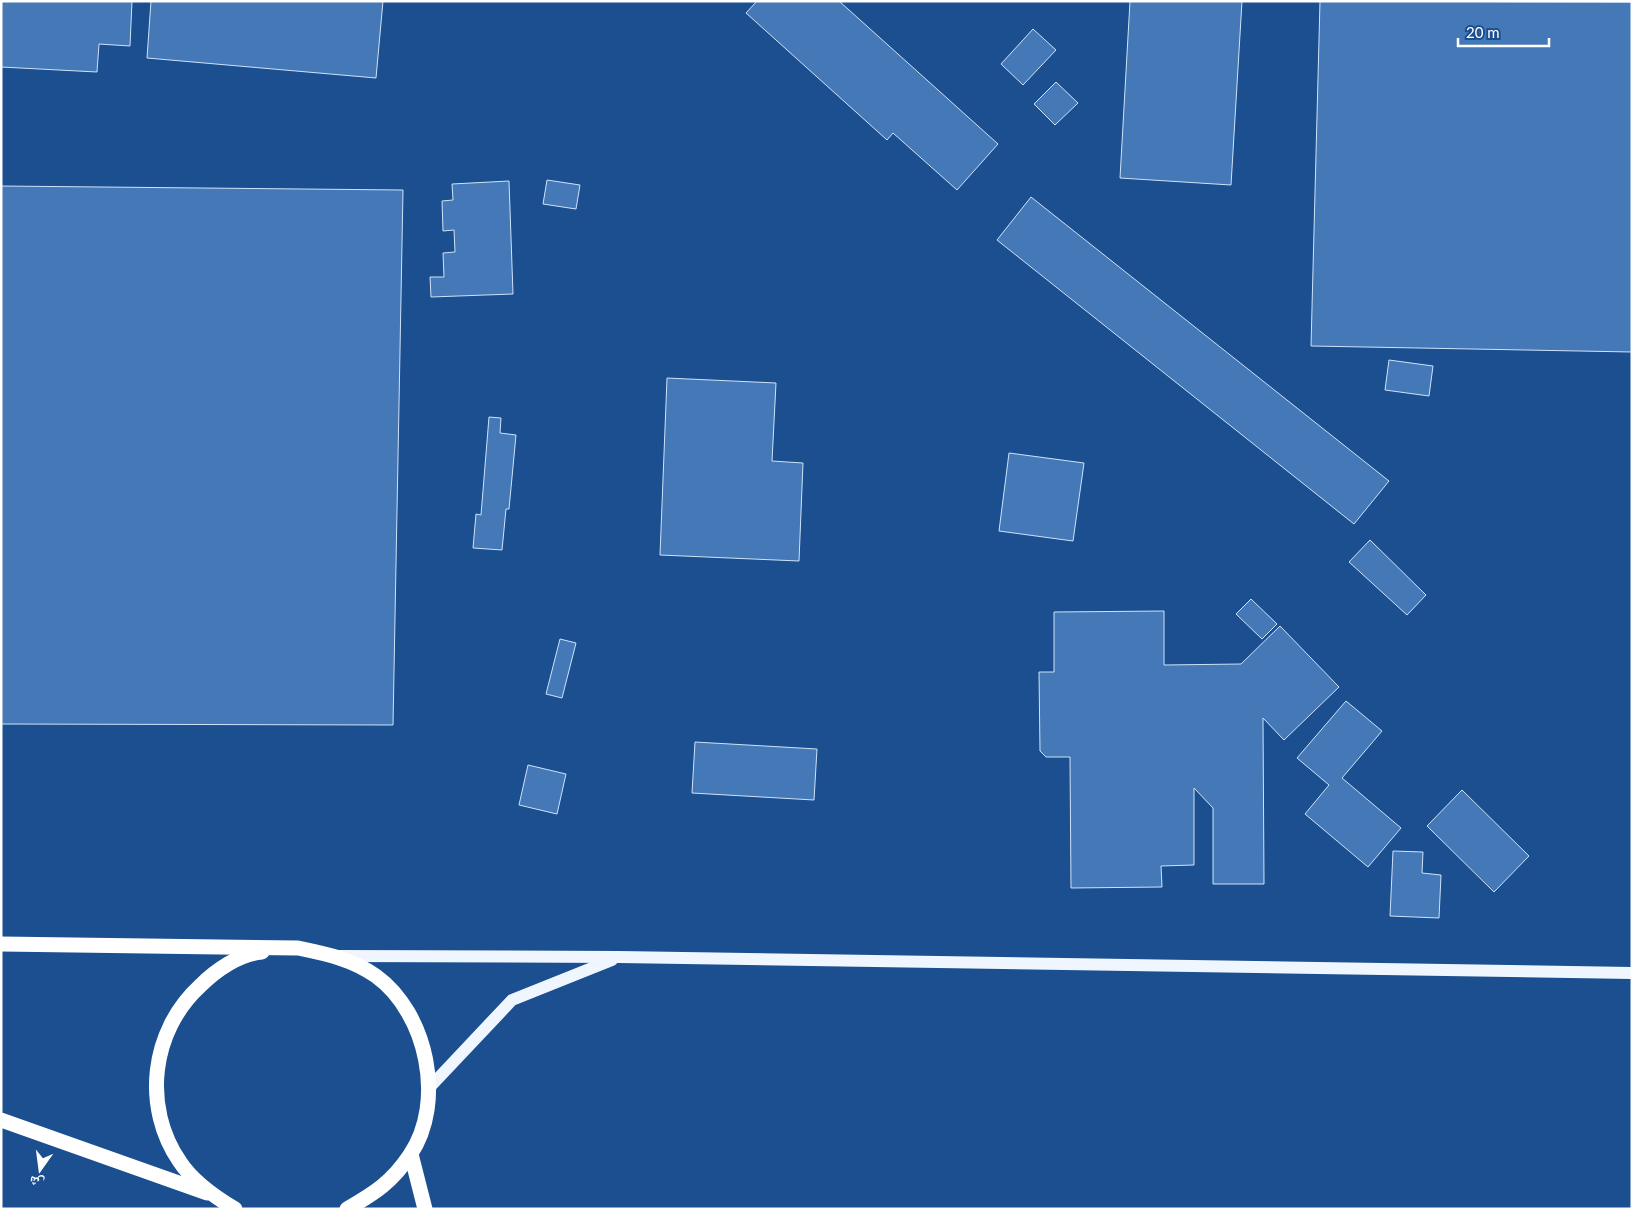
<svg xmlns="http://www.w3.org/2000/svg" width="1633" height="1210" font-family="Lato,'Noto Naskh Arabic',sans-serif">
<style>
.building{fill:#4478b7;stroke:#cfe3fa}
.lines{fill:none;stroke-linecap:round;stroke-linejoin:round}
.major{stroke:#f0f6ff;stroke-width:12}
.highway{stroke:#fff;stroke-width:15}
</style>
<rect width="100%" height="100%" fill="#1b4f8f"/>
<g class="building">
<polygon points="1,1 132,1 130,46 99,44 97,72 1,67"/>
<polygon points="151,1 383,1 376,78 147,58"/>
<polygon points="757,1 839,1 998,144 957,190 893,133 887,140 746,13"/>
<polygon points="1130,1 1242,1 1231,185 1120,178"/>
<polygon points="1320,1 1632,2 1632,352 1311,346"/>
<polygon points="1033,29 1056,50 1023,85 1001,64"/>
<polygon points="1056,82 1078,103 1055,125 1034,104"/>
<polygon points="547,180 580,185 576,209 543,204"/>
<polygon points="509,181 513,294 431,297 430,277 444,277 443,253 455,252 454,230 443,231 442,201 453,200 452,184"/>
<polygon points="1,186 403,190 393,725 1,724"/>
<polygon points="1031,197 1389,481 1354,524 997,240"/>
<polygon points="1389,360 1433,366 1429,396 1385,390"/>
<polygon points="667,378 776,383 772,461 803,463 799,561 660,555"/>
<polygon points="489,417 501,418 500,433 516,435 509,509 506,509 502,550 473,548 476,514 481,515"/>
<polygon points="1009,453 1084,463 1073,541 999,531"/>
<polygon points="1370,540 1426,595 1407,615 1349,562"/>
<polygon points="1251,599 1277,624 1262,639 1236,614"/>
<polygon points="1164,611 1164,665 1241,664 1280,626 1339,687 1284,740 1263,718 1264,884 1213,884 1213,808 1194,788 1194,865 1161,866 1162,887 1071,888 1070,757 1046,757 1040,751 1039,672 1054,672 1054,612"/>
<polygon points="560,639 576,643 562,698 546,694"/>
<polygon points="1346,701 1382,731 1342,778 1401,828 1368,867 1305,814 1329,785 1297,758"/>
<polygon points="695,742 817,749 814,800 692,793"/>
<polygon points="528,765 566,774 557,814 519,805"/>
<polygon points="1462,790 1529,856 1494,892 1427,826"/>
<polygon points="1393,851 1423,852 1422,873 1441,875 1439,918 1390,916"/>
</g>
<g class="lines">
<g class="major">
<polyline points="340,956 619,957 1632,973"/>
<polyline points="429,1088 512,1000 612,960"/>
</g>
<g class="highway">
<path d="M1,944L298,948C327,954 352,959 376,976C427,1013 446,1102 410,1155C392,1182 375,1193 347,1209"/>
<polyline points="1,1120 207,1193"/>
<polyline points="411,1154 425,1209"/>
<path d="M235,1209C215,1197 193,1182 180,1162C142,1107 151,1031 200,986C216,970 239,954 262,952"/>
</g>
</g>
<rect width="1633" height="1210" fill="none" stroke="#ffffff" stroke-width="5"/>
<g transform="translate(40 1170) rotate(194)" stroke="#1b4f8f" stroke-width="4" paint-order="stroke">
<path d="M0-4L9 19L0 12L-9 19Z" fill="#ffffff"/>
<text y="-8" font-size="14" font-weight="bold" text-anchor="middle" fill="#ffffff">ش</text>
</g>
<path d="M1458 38v8h91v-8" fill="none" stroke="#ffffff" stroke-width="2.5"/>
<text x="1466" y="38" font-size="15" fill="#ffffff" stroke="#1b4f8f" stroke-width="4" paint-order="stroke">20 m</text>
</svg>
